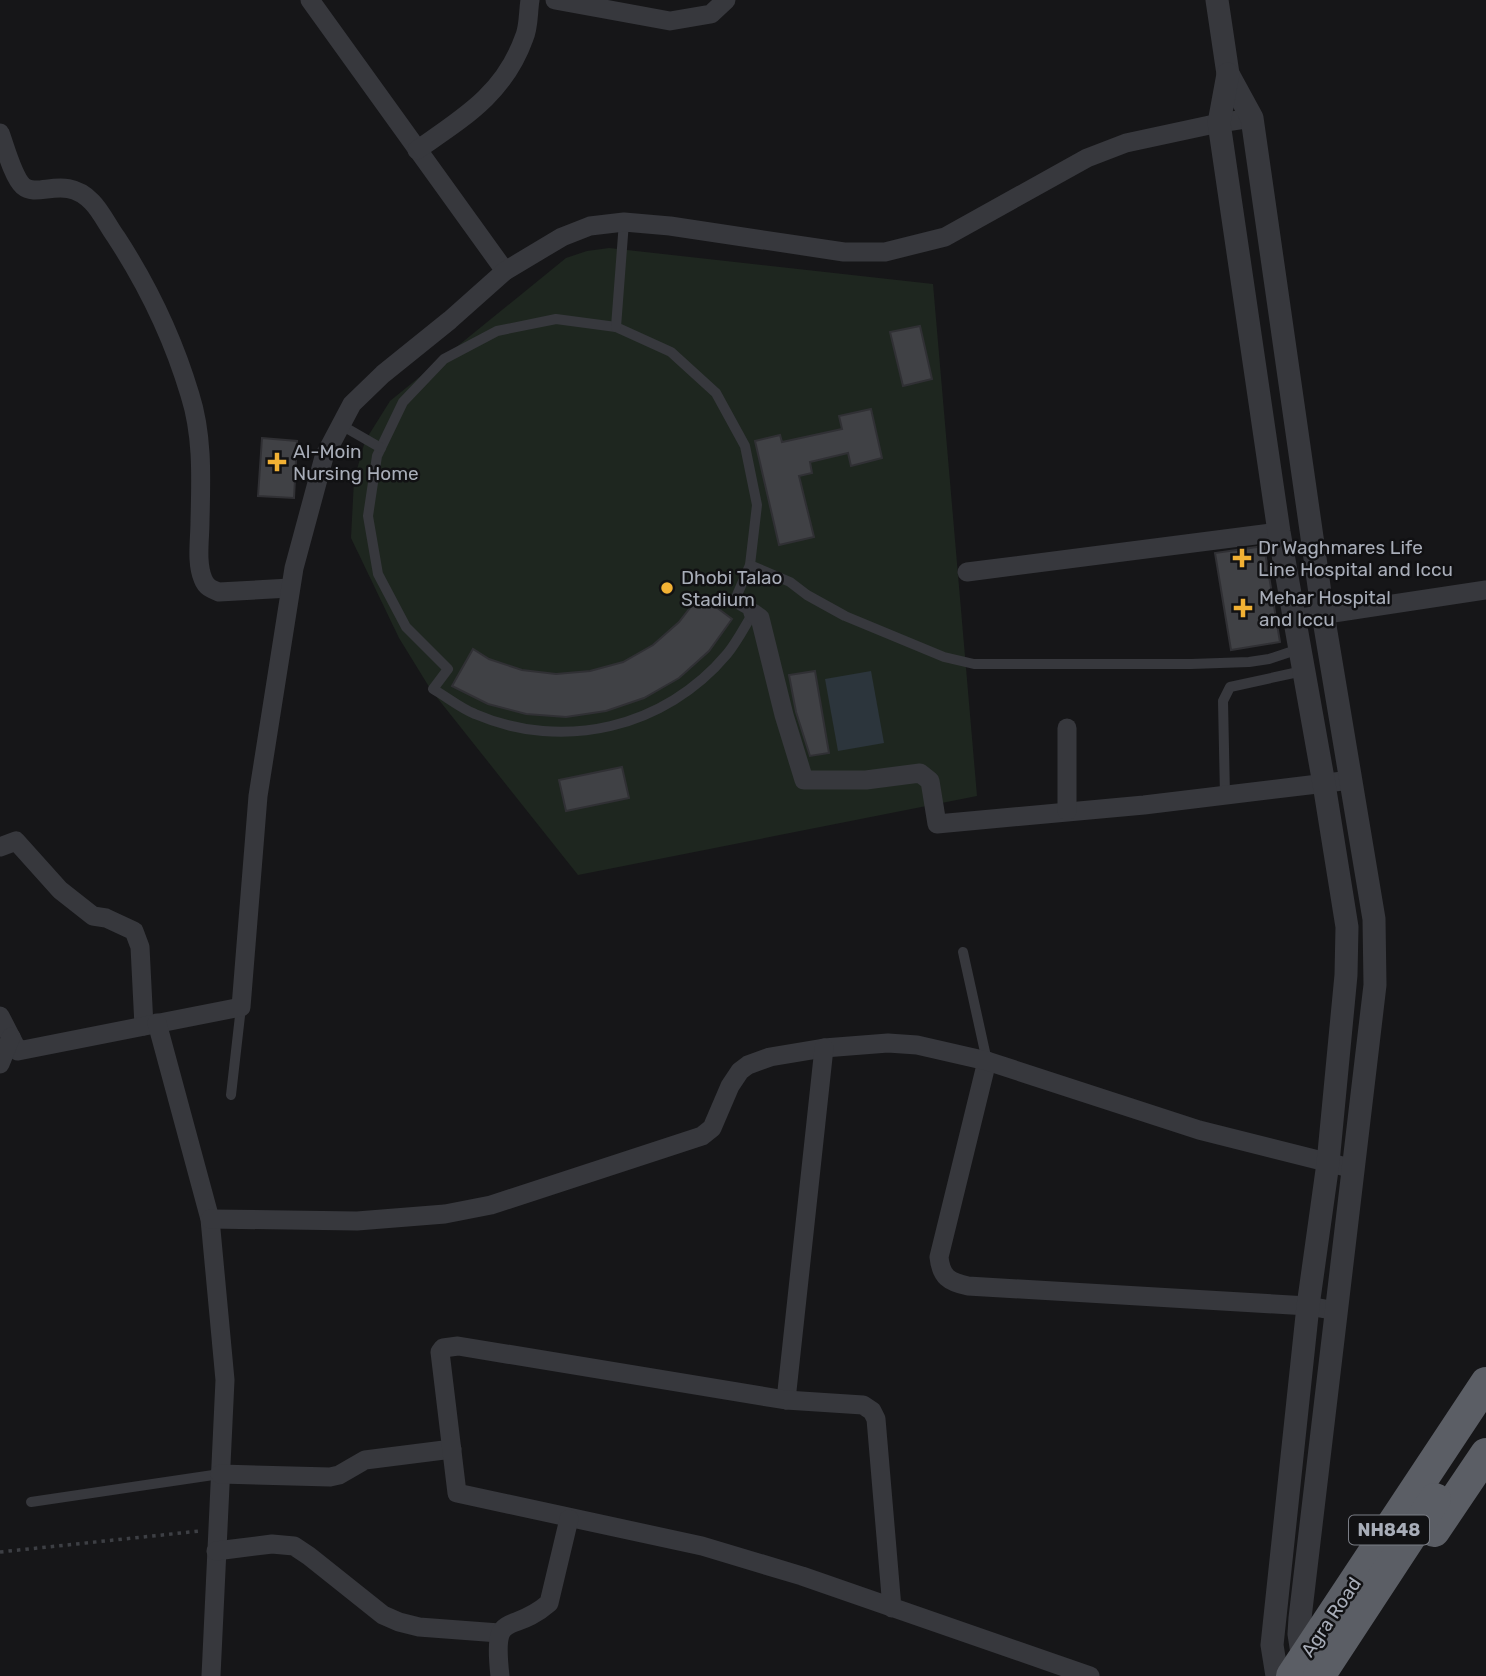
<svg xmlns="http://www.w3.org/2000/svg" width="1486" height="1676" font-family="Rubik,sans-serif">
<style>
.green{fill:#1e261f}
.water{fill:#2c353c}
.building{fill:#404145;stroke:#303034;stroke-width:2}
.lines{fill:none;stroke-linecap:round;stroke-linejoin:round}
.path{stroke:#3d3f44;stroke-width:3.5;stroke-dasharray:3.5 5;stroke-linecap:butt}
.service{stroke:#37383d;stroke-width:10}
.minor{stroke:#37383d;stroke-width:19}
.tertiary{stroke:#37383d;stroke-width:23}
.trunk{stroke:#5b5e65;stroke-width:32}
.poi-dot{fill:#f2b134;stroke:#111113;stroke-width:2.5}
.labels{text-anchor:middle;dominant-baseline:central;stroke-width:5;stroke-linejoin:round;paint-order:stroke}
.shield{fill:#111113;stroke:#7b7e86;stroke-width:2}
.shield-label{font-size:18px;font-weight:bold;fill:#a8adb8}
.poi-label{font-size:19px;fill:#a8adb8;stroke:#111113;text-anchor:start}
.street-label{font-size:19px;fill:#a8adb8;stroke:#111113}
</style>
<rect width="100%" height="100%" fill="#161618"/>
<polygon class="green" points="609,248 933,284 977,796 578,875 431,690 399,638 351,538 354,480 365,441 390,401 566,258 587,251"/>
<polygon class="water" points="871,671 884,743 838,751 825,679"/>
<g class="building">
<polygon points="920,326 932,379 903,386 890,332"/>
<polygon points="871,409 882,458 851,466 848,453 810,462 812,473 799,476 814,537 779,545 755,441 780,435 782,442 842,429 839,416"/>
<polygon points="262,438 297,441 294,498 258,496"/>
<polygon points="1264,546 1280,642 1231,650 1215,553"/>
<polygon points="700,595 732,619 709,651 679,678 644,698 606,711 566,717 526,714 488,704 452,686 473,649 489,659 522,670 556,674 590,671 623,662 653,645 679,622"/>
<polygon points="815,671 829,753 810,756 796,712 789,675"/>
<polygon points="622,767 629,798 566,811 559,780"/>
</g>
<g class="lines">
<polyline class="path" points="0,1552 200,1531"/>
<g class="service">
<path d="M556,319L616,327L671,352L716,393L745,446L757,505L750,565L734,602L753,613C745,626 737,642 727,654C665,728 563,752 475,714C460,708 447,697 433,689L448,669L406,627L378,574L368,516L377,456L403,402L444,359L497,331Z"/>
<polyline points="616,327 624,222"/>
<polyline points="341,425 381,448"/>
<polyline points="750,565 790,582 807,595 845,616 944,657 974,664 1191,664 1249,662 1269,659 1299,649"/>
<polyline points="1225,796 1223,701 1230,687 1303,671"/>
<polyline points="963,952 987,1061"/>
<polyline points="231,1095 241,1007"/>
<polyline points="31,1502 220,1474"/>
</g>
<g class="minor">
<polyline points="310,0 505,271"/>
<polyline points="555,0 670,21 711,14 726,0"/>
<path d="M0,133C5,146 13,177 23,186C38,199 65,174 92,202C101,211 108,226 116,237C148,286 173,338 190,395C203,436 201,479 200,521C200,540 196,562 203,579C206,587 211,589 219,592L290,588"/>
<path d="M417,150C463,118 504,94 524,38C529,27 528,12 530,0"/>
<polyline points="967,572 1279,532"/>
<polyline points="753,613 760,618 784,715 804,780 866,780 920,773 930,781 937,824 1144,805 1351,780"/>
<polyline points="1294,619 1486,590"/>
<polyline points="1067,728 1067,811"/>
<polyline points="0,847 16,841 60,890 93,916 106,918 134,931 140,947 144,1026"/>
<polyline points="0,1016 18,1051 241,1007 258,796 294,568 324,457 352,404 383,374 450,320 505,271 562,237 590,226 624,222 670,226 844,252 885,252 945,237 1087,158 1126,143 1219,123 1252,118"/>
<polyline points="157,1023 210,1219 225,1380 211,1676"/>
<path d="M987,1061L939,1257C941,1277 949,1282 968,1286L1308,1306L1337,1311"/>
<polyline points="0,1064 11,1037"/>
<polyline points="210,1219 357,1221 445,1214 491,1205 702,1136 712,1128 730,1086 740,1071 748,1065 770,1057 824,1048 888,1043 917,1045 987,1061 1199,1130 1354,1169"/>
<polyline points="786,1400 824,1048"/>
<polyline points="220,1474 330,1477 339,1475 365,1460 452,1449"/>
<polyline points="216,1551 272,1544 294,1546 309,1556 383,1615 399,1622 419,1627 499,1633"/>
<polyline points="892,1608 876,1419 872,1411 863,1405 786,1400 458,1346 443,1348 440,1352 457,1493 702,1546 802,1576 1090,1676"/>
<path d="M500,1676C492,1606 510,1637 549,1603L569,1519"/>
</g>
<g class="tertiary">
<polyline points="1217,0 1228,74 1252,118 1323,614 1374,919 1375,985 1300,1618 1299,1634 1304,1666"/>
<polyline points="1228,74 1219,123 1279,532 1324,784 1347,927 1346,975 1328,1163 1308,1306 1272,1645 1277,1676"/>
</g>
<g class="trunk">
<polyline points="1434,1531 1486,1454"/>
<polyline points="1292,1676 1486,1383"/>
<polyline points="1319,1676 1435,1499"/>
</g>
</g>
<g class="poi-dot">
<path d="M273.5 451.5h7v7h7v7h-7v7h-7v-7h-7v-7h7z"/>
<path d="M1238.5 547.5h7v7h7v7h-7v7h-7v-7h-7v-7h7z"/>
<circle cx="667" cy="588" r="7"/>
<path d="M1239.5 597.5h7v7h7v7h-7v7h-7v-7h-7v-7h7z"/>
</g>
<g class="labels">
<rect class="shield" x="1349" y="1515.5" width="80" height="29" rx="5"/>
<g class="shield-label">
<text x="1389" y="1530">NH848</text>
</g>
<g class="poi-label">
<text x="293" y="451">Al-Moin<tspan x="293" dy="22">Nursing Home</tspan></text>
<text x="1258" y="547">Dr Waghmares Life<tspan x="1258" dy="22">Line Hospital and Iccu</tspan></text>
<text x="681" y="577">Dhobi Talao<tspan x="681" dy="22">Stadium</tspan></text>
<text x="1259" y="597">Mehar Hospital<tspan x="1259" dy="22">and Iccu</tspan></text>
</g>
<g class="street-label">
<text transform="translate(1331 1617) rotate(-56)">Agra Road</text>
</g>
</g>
</svg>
